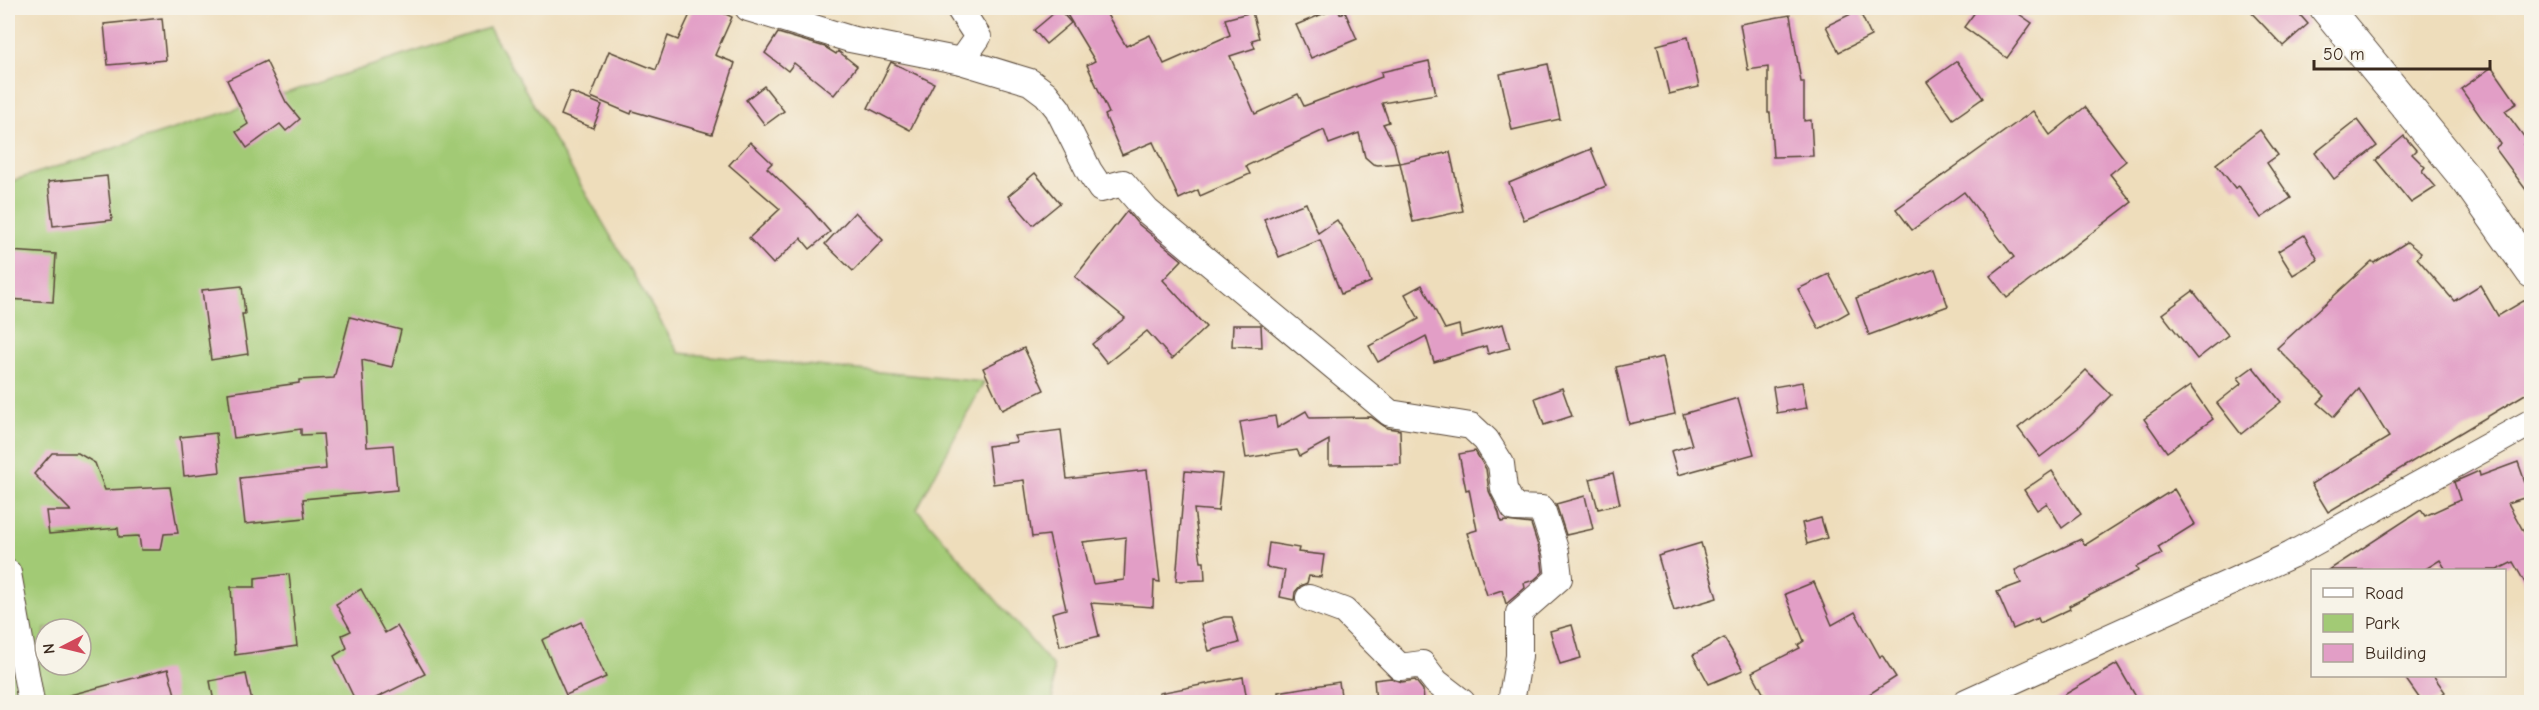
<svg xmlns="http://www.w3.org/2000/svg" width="2539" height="710" font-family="'Comic Neue',sans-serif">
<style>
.green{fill:#a2ca75;stroke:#6e7a4a;stroke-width:1.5;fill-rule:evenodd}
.building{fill:#e29ec6;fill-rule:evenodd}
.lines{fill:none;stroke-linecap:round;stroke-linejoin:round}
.minor-casing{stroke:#564536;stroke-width:28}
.major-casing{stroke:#564536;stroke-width:34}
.minor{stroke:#fff;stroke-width:26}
.major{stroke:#fff;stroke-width:32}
</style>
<rect width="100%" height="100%" fill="#f7f3e8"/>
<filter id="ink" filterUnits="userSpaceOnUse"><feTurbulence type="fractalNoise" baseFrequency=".0167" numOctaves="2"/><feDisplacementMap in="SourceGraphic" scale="12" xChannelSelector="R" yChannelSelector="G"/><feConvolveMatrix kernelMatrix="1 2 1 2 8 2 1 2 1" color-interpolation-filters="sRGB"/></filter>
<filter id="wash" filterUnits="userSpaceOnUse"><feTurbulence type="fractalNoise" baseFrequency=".008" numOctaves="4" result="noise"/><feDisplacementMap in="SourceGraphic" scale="24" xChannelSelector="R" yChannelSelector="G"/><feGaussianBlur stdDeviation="1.35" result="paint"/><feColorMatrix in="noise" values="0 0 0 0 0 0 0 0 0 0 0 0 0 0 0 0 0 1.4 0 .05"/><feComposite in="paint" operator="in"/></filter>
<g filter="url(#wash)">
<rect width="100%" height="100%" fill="#edb"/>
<path class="green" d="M489,28L679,353L984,382L917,509L1053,666V702H8V185L12,181ZM45,629H81V665H45Z"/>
<g id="blocks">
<g class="building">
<polygon points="693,8 713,8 732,17 715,55 735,63 712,134 632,111 631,114 591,97 609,51 656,70 668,36 678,40"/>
<polygon points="1063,8 1103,8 1126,46 1150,35 1164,64 1230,35 1225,19 1252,12 1259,38 1252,40 1255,48 1230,56 1255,114 1298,94 1304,106 1382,77 1381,72 1429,61 1436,94 1382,103 1389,122 1383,124 1394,143 1399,163 1378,165 1373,164 1365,157 1359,133 1329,144 1324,130 1246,166 1250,174 1200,196 1198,190 1179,199 1153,142 1122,155 1105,115 1109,113 1087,65 1095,61"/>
<polygon points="1337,8 1340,14 1345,12 1357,39 1311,58 1296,25"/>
<polygon points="1978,8 2021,8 2019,14 2032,23 2007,58 1964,27"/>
<polygon points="2247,8 2294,8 2308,24 2283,46"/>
<polygon points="1059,9 1071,23 1046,44 1034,30"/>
<polygon points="1859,10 1871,36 1839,52 1826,26"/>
<polygon points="1790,15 1801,82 1804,82 1804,121 1811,120 1813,156 1773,157 1770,113 1768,113 1768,67 1748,70 1740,24"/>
<polygon points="162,18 166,60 108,65 104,24"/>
<polygon points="778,33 825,47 836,54 838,51 857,66 834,95 794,63 788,71 765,53"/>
<polygon points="1688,37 1699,87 1669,94 1657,45"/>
<polygon points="266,61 286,102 300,119 286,131 280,124 247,148 236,132 248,124 227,80"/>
<polygon points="1957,61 1983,98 1953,119 1927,82"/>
<polygon points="891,62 934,83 910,130 868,108"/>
<polygon points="1548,64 1560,119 1512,130 1500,74"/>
<polygon points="2492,67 2517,103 2505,111 2528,142 2524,145 2532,155 2532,198 2495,148 2500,144 2461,89"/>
<polygon points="764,86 784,111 765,125 746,100"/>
<polygon points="570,92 602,105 593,128 561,115"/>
<polygon points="2085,107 2126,161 2110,174 2132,202 2007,298 1990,276 2014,257 1964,192 1912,230 1896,209 2033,111 2050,135"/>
<polygon points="2357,120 2377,146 2334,179 2315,153"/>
<polygon points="2260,130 2278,155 2267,163 2291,198 2261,218 2239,186 2235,188 2216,164"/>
<polygon points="2404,136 2416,150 2412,154 2425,167 2422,171 2436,187 2411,203 2376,160"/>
<polygon points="750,142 772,163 767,168 811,210 830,232 810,249 801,238 773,264 749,238 780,209 729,165"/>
<polygon points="1591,149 1606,186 1524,220 1509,183"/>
<polygon points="1450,152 1463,211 1413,222 1400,163"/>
<polygon points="1035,173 1060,203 1033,225 1008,196"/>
<polygon points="107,176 112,220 53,226 48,182"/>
<polygon points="1306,203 1318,233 1337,220 1363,260 1371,282 1341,294 1320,240 1279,257 1264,219"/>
<polygon points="1127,211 1137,223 1182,260 1163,280 1206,327 1172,359 1147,331 1107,363 1092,344 1125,318 1075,277"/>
<polygon points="855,212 883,240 853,271 825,244"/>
<polygon points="2304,235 2318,260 2293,275 2278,251"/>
<polygon points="2407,242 2421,253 2417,258 2454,301 2480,285 2498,316 2532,296 2532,390 2328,512 2311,484 2389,437 2359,389 2334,417 2318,403 2325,396 2277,348 2372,261 2374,263"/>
<polygon points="8,251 56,254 53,302 8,299"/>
<polygon points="1935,269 1948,306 1869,335 1856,298"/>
<polygon points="1829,274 1849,312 1819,329 1798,289"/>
<polygon points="1422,285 1445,329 1459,325 1461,336 1503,324 1510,348 1488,354 1486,346 1434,362 1426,336 1378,362 1369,346 1419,319 1405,294"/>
<polygon points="242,286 245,314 242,314 248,354 211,360 202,290"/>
<polygon points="2193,291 2228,335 2197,359 2162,314"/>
<polygon points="350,317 401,330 392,367 362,360 367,447 393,445 397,490 303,499 305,518 245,524 240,478 326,469 323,434 301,435 301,429 234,438 228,393 299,383 299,380 334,378"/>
<polygon points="1233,325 1261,325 1262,347 1232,346"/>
<polygon points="1024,348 1044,390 1002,410 983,368"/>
<polygon points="1663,357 1675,414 1629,424 1616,367"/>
<polygon points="2253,367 2281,402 2241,434 2217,403 2242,383 2238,378"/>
<polygon points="2086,370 2111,395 2078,428 2040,457 2018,428 2065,391"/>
<polygon points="1802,382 1807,408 1777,413 1773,387"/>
<polygon points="2190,386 2213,419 2167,452 2144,419"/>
<polygon points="1562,388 1572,416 1544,425 1535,398"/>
<polygon points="1738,398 1754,454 1678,475 1671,451 1692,445 1683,414"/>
<polygon points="1306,411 1310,418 1371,417 1387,428 1400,430 1401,464 1329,465 1329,440 1300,456 1297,450 1246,458 1240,422 1275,416 1277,428"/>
<path d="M1061,430L1067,479L1147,470L1160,582L1154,581L1153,607L1091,603L1099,636L1060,646L1052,613L1066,609L1049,535L1032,537L1024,480L993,484L988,446L1017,442L1014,436ZM1126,537L1124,580L1093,584L1083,542Z"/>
<polygon points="216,433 220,472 184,476 180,437"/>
<polygon points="1475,451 1486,469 1489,491 1499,513 1501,522 1506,521 1531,524 1541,555 1543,572 1534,580 1524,583 1525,588 1506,604 1502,590 1487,595 1467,533 1477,530 1469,489 1466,490 1459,454"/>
<polygon points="52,453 78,453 95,463 105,490 170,487 178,533 164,534 161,550 141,550 139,536 119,537 118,528 49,534 46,511 71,511 34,474"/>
<polygon points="2518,462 2530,496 2508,503 2532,547 2532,595 2513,562 2497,570 2446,570 2440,560 2424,570 2329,570 2421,510 2425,516 2460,500 2454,482 2479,471 2480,476"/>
<polygon points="1185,471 1222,474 1218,511 1194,509 1201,562 1204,562 1205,580 1176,581"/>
<polygon points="2052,471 2081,514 2062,528 2047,503 2037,510 2024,490"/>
<polygon points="1613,473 1620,504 1598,509 1590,479"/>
<polygon points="2174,489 2195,524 2158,547 2162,554 2136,567 2138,571 2069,606 2070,609 2040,623 2038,618 2013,629 1997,592 2021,583 2015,570 2081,539 2085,545"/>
<polygon points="1585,496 1593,529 1566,535 1556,504"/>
<polygon points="1821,518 1827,538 1807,544 1802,523"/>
<polygon points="1269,543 1299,548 1298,552 1324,555 1321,577 1309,576 1307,583 1300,586 1295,592 1294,600 1280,597 1285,570 1266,567"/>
<polygon points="1701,543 1717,598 1674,611 1658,556"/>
<polygon points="289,574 297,646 235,655 231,587 255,587 255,578"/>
<polygon points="1814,582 1832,625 1855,612 1880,657 1882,655 1896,677 1857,702 1768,702 1752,672 1800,648 1798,645 1804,641 1785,594"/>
<polygon points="361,589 385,633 397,626 425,674 368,702 356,702 334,656 347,648 342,635 351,631 336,604"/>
<polygon points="1224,617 1232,617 1239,643 1209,651 1201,624"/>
<polygon points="581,622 606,677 566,695 542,640"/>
<polygon points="1572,625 1581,658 1560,664 1550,631"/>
<polygon points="1724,638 1743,670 1709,684 1693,655"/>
<polygon points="2117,664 2139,702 2052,702"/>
<polygon points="168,669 176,698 157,702 66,702 66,696"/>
<polygon points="246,674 252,702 214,702 210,681"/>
<polygon points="2403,675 2433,675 2445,692 2431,702 2422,702"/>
<polygon points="1243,677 1247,700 1233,702 1160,702 1159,693"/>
<polygon points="1391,678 1402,682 1415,680 1423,690 1424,702 1376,702 1374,680"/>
<polygon points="1339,682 1342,702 1278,702 1278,692"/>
</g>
</g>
</g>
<g filter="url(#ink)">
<use href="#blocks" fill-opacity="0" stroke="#564536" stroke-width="1.5"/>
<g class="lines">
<g class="minor-casing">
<g id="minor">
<polyline points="748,8 850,39 961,61 1030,82 1046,94 1058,109 1089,171 1101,189 1123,183 1147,211 1390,413 1471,426 1486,440 1501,464 1504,489 1514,508 1542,509 1556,552 1559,578 1519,613 1519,656 1511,702"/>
<polyline points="959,8 978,37 961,61"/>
<polyline points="8,573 31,702"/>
<polyline points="1309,598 1344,611 1400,667 1422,664 1436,682 1462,702"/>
<polyline points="1966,702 2291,555 2532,422"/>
</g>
</g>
<g class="major-casing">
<polyline id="major" points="2326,8 2468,181 2532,272"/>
</g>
<use href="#minor" class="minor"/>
<use href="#major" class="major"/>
</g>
</g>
<rect width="2539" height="710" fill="none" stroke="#f7f3e8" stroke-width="30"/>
<rect x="2311" y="569" width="195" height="108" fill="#f7f3e8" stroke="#aca397" stroke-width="1.5"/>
<rect x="2323" y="588" width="30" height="9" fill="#ffffff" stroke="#aca397" stroke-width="1.5"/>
<text x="2365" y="599" font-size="18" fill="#3b2a1e">Road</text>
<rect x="2323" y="614" width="30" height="18" fill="#a2ca75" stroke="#aca397" stroke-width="1.5"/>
<text x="2365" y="629" font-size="18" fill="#3b2a1e">Park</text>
<rect x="2323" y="644" width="30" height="18" fill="#e29ec6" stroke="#aca397" stroke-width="1.5"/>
<text x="2365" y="659" font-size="18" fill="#3b2a1e">Building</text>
<g transform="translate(63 647) rotate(263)"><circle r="28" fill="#f7f3e8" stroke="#aca397" stroke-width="1.5"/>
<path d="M0-4.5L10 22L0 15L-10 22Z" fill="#d1495b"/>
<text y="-9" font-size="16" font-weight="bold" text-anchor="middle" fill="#3b2a1e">N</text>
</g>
<path d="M2314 60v9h176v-9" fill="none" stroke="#3b2a1e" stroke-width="3"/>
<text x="2323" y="60" font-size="18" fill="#3b2a1e" stroke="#f7f3e8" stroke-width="4.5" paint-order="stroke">50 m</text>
</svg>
